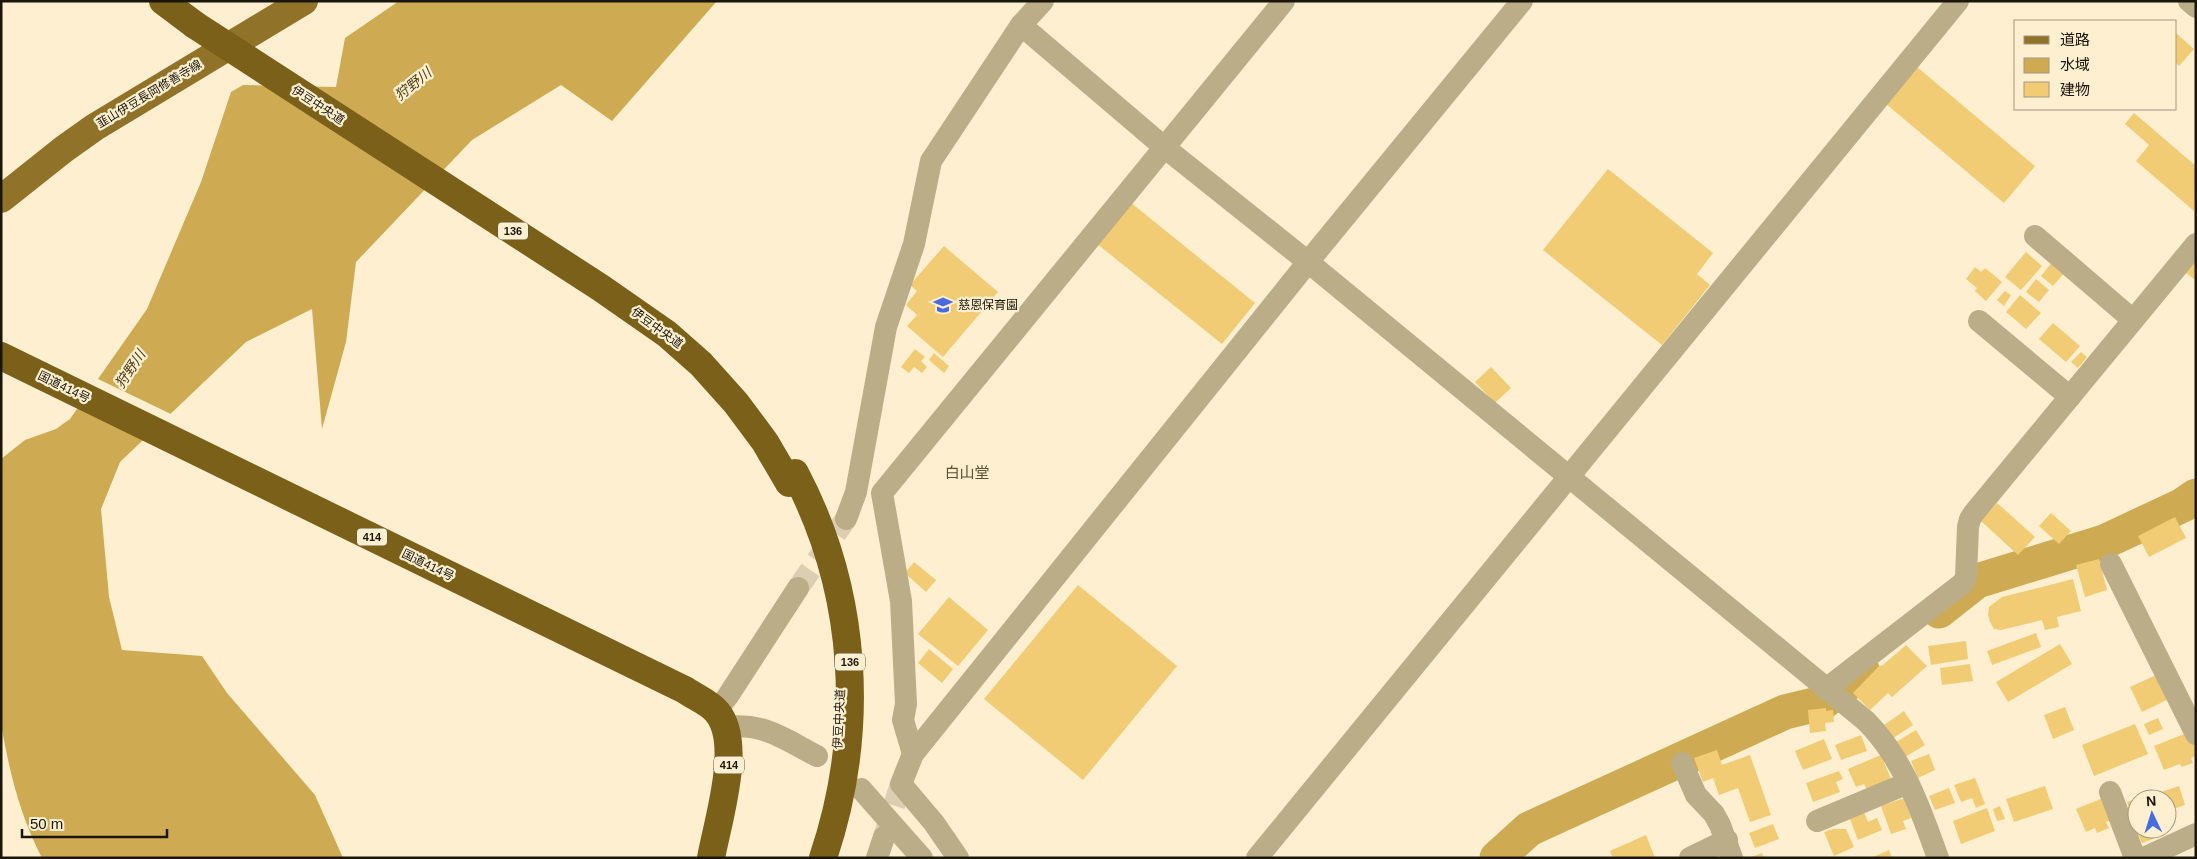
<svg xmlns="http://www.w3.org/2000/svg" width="2197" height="859" font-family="Helvetica,'Noto Sans JP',sans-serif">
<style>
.water{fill:#ceab52}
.pier{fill:#fdefcf}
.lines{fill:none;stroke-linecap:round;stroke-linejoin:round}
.river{stroke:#ceab52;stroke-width:35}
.building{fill:#f1cc74}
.minor-tunnel{stroke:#dbceb2;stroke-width:22;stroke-dasharray:22 11;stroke-linecap:butt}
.minor{stroke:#bcad89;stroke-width:22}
.major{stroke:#907329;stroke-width:28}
.highway{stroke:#7a6019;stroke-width:28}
.highway-bridge{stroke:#7a6019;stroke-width:28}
.labels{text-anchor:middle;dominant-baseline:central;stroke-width:4.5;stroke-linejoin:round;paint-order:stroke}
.shield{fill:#fdefcf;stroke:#5f5746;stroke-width:1}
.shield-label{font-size:11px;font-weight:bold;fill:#1b160b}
.street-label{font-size:12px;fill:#1b160b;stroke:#fdefcf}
.poi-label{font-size:12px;fill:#1b160b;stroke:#fdefcf;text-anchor:start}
.water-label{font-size:14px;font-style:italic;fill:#4b3b16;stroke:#fdefcf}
.quarter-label{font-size:15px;fill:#5c5034;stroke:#fdefcf}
</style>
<rect width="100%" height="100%" fill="#fdefcf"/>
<path class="water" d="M399,1H717L612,121L561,85L472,140L356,262L346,342L322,429L312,309L246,342L120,462L101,509L109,597L122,650L202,656L227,693L315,795L343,858H42C20,816 9,770 1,724V459L25,440L56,429L70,419L147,309L201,182L231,92L243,85L336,87L345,38Z"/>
<polygon class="pier" points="96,378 173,415 148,439 77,404"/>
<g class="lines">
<g class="river">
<polyline points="1939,611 1977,581 2104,542 2183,505 2196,496"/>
<polyline points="1497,858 1529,829 1785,712 1822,703 1863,672"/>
</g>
</g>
<g class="building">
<polygon points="2176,33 2194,49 2179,66 2176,63"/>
<polygon points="1917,67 2035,166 2004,203 1886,104"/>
<polygon points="2134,113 2196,166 2194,211 2136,161 2149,145 2125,124"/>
<polygon points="1608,169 1713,253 1697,274 1710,285 1662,345 1543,250"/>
<polygon points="1130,202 1255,303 1222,344 1096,243"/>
<polygon points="944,246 998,292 943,357 907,326 917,315 906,305 917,291 910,285"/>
<polygon points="2026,252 2042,266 2021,290 2005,277"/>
<polygon points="2196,257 2196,277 2194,279 2184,271"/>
<polygon points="2053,261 2065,272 2053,286 2041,276"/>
<polygon points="1975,267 1981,272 1985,268 2002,282 1986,301 1975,291 1977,288 1966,279"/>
<polygon points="2036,279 2049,290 2039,302 2026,292"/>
<polygon points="2005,291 2011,295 2004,306 1997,300"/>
<polygon points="2020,295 2041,313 2026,329 2006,312"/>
<polygon points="2053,323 2080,346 2066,362 2039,339"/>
<polygon points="915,349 925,357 921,361 927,367 922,373 914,367 909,373 901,367"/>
<polygon points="2081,352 2087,357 2078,368 2071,362"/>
<polygon points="934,353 949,366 944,373 929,360"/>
<polygon points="1491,367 1511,388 1495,403 1475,382"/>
<polygon points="1997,503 2035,537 2018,555 1981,521"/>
<polygon points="2051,513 2071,531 2059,544 2039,526"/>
<polygon points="2175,517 2186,538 2149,557 2138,536"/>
<polygon points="2099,559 2107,590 2085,597 2076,565"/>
<polygon points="914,562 936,580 926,592 905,573"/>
<polygon points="2073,579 2081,611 2057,617 2059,627 2045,630 2042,620 2001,630 1994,629 1990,622 1988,615 1989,607 2002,597"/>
<polygon points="1078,585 1177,666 1083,780 984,699"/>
<polygon points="949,597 988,630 958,666 918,634"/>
<polygon points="2036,633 2041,647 1992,665 1987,651"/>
<polygon points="1966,641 1968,659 1931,665 1928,646"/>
<polygon points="2060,644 2072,664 2008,702 1996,682"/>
<polygon points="1906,645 1927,666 1892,697 1888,693 1870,710 1853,693 1878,667 1883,665"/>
<polygon points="929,649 953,669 942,683 918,663"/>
<polygon points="1970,664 1973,681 1942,685 1940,668"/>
<polygon points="2156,675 2167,700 2142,712 2130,687"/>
<polygon points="2065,707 2074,730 2053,739 2044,715"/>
<polygon points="1826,708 1826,711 1833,710 1834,722 1825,723 1826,731 1810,733 1808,710"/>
<polygon points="1904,711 1913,725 1893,738 1884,725"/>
<polygon points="2158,718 2163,729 2149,735 2144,724"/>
<polygon points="2135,724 2148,754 2094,776 2082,745"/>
<polygon points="1916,730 1925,745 1905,757 1896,742"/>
<polygon points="2189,732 2196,749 2196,756 2191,758 2193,763 2182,767 2180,764 2164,770 2154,746"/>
<polygon points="1861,735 1867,751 1841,760 1835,745"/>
<polygon points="1824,739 1832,759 1803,770 1795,751"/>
<polygon points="1717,750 1722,765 1750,755 1771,815 1750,822 1738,788 1719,795 1713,778 1703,782 1694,758"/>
<polygon points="1929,754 1935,770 1918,778 1911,761"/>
<polygon points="1881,755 1891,779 1867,790 1864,784 1856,787 1848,769"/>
<polygon points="1839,771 1843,779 1836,782 1840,792 1813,802 1806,783"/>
<polygon points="1975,778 1985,804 1976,808 1972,798 1961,802 1954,785"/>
<polygon points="2045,786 2053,809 2014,822 2006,799"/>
<polygon points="2179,786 2185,805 2167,811 2167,799 2140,799"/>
<polygon points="1949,788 1955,803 1935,810 1929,796"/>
<polygon points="1904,798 1911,818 1903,821 1906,829 1891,834 1881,806"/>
<polygon points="2103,798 2112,820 2106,822 2109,828 2097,833 2095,828 2086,832 2076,809"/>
<polygon points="2137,799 2137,820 2133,822 2127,802"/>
<polygon points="2000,806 2005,819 1997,821 1993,809"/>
<polygon points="1987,808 1995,831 1961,844 1953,821"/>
<polygon points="1864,812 1868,822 1877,818 1882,830 1858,840 1850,819"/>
<polygon points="1773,824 1779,839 1755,848 1749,833"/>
<polygon points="1833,829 1846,829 1854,847 1834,856 1824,832"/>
<polygon points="2136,829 2150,829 2153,839 2142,843"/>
<polygon points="1646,835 1655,858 1613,858 1610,851"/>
<polygon points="1889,850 1892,858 1871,858"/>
<polygon points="1762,853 1764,858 1749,858"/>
</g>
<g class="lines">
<g class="minor-tunnel">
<polyline points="798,588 846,519"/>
<polyline points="884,837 901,784"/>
</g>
<g class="minor">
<polyline points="2189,1 2196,7"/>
<path d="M1021,25L1164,147L1308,262L1866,721C1903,758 1921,810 1938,858"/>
<polyline points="2035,236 2133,320"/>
<polyline points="1979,321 2070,397"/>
<polyline points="846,519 856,492 886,327 914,244 931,161 1021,25 1043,1"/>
<polyline points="2111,564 2196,734"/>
<polyline points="1826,689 1963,583 1966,577 1968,527 1970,519 1974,513 2196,244"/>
<polyline points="716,711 728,696 798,588"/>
<path d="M727,727C763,722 786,740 817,756"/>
<polyline points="913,754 903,720 906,704 901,601 882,493 1284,1"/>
<polyline points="1682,763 1696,795 1714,814 1720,825 1732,858"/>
<polyline points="861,789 922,858"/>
<polyline points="2110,792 2135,858"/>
<polyline points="1817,821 1908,783"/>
<polyline points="877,858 884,837"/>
<polyline points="958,858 934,823 901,784 913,754 1308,262 1522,1"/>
<polyline points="1257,858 1958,1"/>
<polyline points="1690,858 1727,840"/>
<polyline points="2144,858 2196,834"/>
</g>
<polyline class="major" points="1,199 64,149 95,127 304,1"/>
<g class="highway">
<polyline points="163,1 195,25"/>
<path d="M1,356L685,690C695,697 710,703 717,712C743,743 718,820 711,858"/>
<path d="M795,473C858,592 866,731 823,858"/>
</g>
<polyline class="highway-bridge" points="195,25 601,288 667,334 701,364 736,403 765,442 789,483"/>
</g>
<defs>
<g id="school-bare" transform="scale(1.5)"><path d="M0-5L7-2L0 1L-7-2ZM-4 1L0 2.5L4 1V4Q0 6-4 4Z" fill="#486cdf" stroke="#fdefcf" stroke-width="2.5" paint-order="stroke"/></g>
</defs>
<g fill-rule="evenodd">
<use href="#school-bare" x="943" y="305"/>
</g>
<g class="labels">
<g class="shield">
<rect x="498" y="222.5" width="30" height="17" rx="4"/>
<rect x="357" y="528.5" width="30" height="17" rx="4"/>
<rect x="835" y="653.5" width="30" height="17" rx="4"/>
<rect x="714" y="756.5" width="30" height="17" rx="4"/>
</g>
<g class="shield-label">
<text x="513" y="231">136</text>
<text x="372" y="537">414</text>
<text x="850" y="662">136</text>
<text x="729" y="765">414</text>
</g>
<g class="street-label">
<text transform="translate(149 94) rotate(-31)">韮山伊豆長岡修善寺線</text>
<text transform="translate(318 105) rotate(33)">伊豆中央道</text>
<text transform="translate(657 328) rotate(36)">伊豆中央道</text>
<text transform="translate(64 387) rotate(26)">国道414号</text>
<text transform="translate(428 565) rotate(26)">国道414号</text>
<text transform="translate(839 719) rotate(-87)">伊豆中央道</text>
</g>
<g class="poi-label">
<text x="958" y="305">慈恩保育園</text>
</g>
<g class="water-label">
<text transform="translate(413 84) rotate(-39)">狩野川</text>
<text transform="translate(130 369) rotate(-56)">狩野川</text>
</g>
<g class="quarter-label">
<text x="967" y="472">白山堂</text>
</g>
</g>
<rect width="2197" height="859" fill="none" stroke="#1b160b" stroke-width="5"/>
<rect x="2014" y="20" width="162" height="90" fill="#fdefcf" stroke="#a39881"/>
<rect x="2024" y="36" width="25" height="8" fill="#907329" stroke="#a39881"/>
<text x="2060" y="45" font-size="15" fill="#1b160b">道路</text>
<rect x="2024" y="58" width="25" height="15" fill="#ceab52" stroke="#a39881"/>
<text x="2060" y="70" font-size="15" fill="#1b160b">水域</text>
<rect x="2024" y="82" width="25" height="15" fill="#f1cc74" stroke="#a39881"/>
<text x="2060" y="95" font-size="15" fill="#1b160b">建物</text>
<g transform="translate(2152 814) rotate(356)"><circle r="24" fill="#fdefcf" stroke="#a39881"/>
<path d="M0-4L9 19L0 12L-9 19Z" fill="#486cdf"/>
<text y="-8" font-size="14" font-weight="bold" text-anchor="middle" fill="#1b160b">N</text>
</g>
<path d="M22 829v8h145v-8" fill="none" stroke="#1b160b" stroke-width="2.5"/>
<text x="30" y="829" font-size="15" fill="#1b160b" stroke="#fdefcf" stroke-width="4" paint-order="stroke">50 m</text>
</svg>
